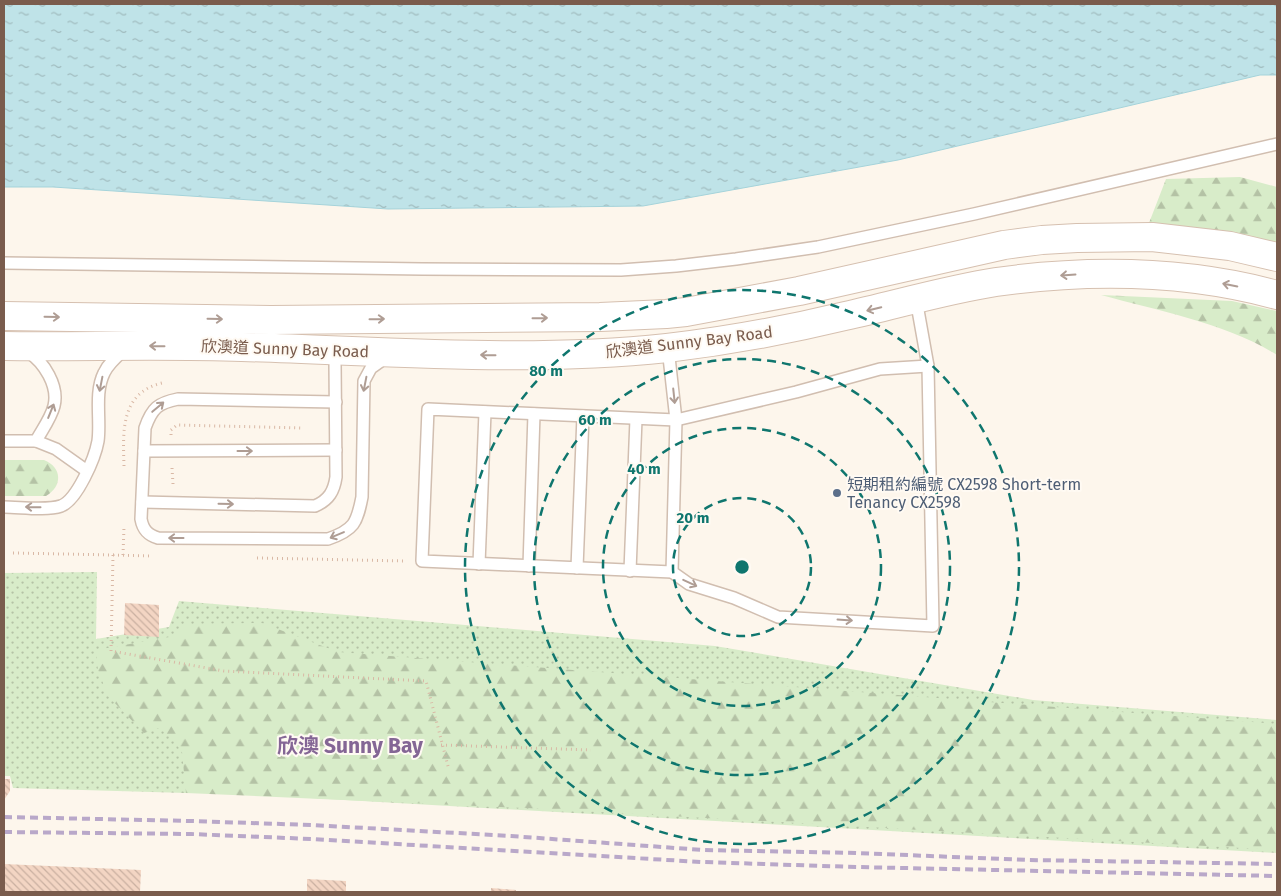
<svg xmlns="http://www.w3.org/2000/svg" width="1281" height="896" font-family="'Fira Sans','Noto Sans TC',sans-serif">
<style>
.grass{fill:url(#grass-dots)}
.forest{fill:url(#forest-firs)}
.water{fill:url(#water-ripples);stroke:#a5d3da}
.building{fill:url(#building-back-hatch)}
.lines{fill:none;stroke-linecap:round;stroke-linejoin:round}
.service-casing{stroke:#d1beb0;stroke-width:14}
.secondary-casing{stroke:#d6c0b0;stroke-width:30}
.path{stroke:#d9b8a5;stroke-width:3;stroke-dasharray:1 4;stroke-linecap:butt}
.service{stroke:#fff;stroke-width:11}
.secondary{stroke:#fff;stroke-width:28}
.rail{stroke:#b9a8c9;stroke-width:4;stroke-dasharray:8 5;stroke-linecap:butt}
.oneway{stroke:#af9d94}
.ring{fill:none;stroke:#0f766e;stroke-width:2.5;stroke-dasharray:9 6}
.service-dot{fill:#5c6f8a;stroke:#fffaf3;stroke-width:2}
.labels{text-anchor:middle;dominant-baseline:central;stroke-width:4;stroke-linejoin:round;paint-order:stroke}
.street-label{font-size:16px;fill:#7a5c4d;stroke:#fffaf3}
.service-label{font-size:16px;fill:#4e5e75;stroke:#fffaf3;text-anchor:start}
.district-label{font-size:21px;font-weight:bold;fill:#846695;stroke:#fffaf3}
.centre{fill:#0f766e;stroke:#fffaf3;stroke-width:2.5}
.ring-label{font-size:15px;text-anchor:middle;font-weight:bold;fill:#0f766e;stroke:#fffaf3;stroke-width:4;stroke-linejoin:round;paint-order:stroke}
</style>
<defs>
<pattern id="grass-dots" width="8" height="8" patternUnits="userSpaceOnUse" patternTransform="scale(1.25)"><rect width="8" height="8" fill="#d8ecc9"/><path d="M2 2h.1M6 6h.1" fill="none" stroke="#b4c2a5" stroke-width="1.8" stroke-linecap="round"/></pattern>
<pattern id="forest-firs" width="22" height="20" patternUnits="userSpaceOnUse" patternTransform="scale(1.25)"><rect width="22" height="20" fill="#d8ecc9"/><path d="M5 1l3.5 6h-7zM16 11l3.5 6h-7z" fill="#b4c2a5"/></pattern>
<pattern id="water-ripples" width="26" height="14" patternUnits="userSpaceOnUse" patternTransform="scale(1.25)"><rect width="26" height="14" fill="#bfe3e8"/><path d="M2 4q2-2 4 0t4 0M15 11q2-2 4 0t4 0" fill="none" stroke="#a0bbbe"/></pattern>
<pattern id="building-back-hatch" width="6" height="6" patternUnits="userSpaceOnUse" patternTransform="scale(1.25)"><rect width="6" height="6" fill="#f3d5c3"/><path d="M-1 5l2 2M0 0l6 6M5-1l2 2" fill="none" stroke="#cab0a1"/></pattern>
</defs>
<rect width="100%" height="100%" fill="#fdf6ec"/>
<polygon class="grass" points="97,572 96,639 169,627 179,601 715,646 1033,700 1277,720 1277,853 186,791 186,793 13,788 10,776 4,776 4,573"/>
<g class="forest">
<polygon points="1240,177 1277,187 1277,244 1246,236 1149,223 1166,179"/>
<path d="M1101,295L1232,301L1277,311V355C1226,323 1159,311 1101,295Z"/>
<path d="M4,460H44C62,467 63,486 46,496H4Z"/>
<polygon points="262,623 338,652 1277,724 1277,850 546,809 186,793 182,752 170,736 159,728 144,733 108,696 98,670 96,650 175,636 186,624"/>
</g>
<polygon class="water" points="4,4 1277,4 1277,75 1260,75 898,160 643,206 388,209 53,187 4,187"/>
<g class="building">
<polygon points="125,603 159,605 159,637 124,635"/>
<polygon points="4,779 10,779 10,791 4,800"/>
<polygon points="4,864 141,870 140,892 4,892"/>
<polygon points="307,879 346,881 346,892 307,892"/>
<polygon points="491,888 516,890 516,892 491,892"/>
</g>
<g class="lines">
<g class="service-casing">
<g id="service">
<polyline points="4,263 422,269 621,270 676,266 736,259 818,247 974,214 1277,144"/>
<polyline points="668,348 676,420 672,572 689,584 734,598 778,617 933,626 928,366 916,299"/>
<path d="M336,402L178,399C158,403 152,408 145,428L141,519C143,530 148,535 158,538L328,539C354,530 357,523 362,497L364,381L371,368L385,358"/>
<path d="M4,441H36C42,430 51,418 54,406C59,386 44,362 28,352"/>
<polyline points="36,441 56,449 87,471"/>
<polyline points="144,451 336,450"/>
<path d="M142,502L315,506C329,500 334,491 336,477L335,362L337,350"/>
<path d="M4,507C20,507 46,511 61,506C77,500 95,458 98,441C101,420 94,393 104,373C108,364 116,357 124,350"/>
<polyline points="479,564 485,412"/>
<polyline points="529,566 534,414"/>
<polyline points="577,568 583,416"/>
<polyline points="630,571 636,419"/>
<polyline points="672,572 422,561 428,409 676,420 796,392 880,369 928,366"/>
</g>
</g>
<g class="secondary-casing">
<g id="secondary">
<polyline points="4,316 271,320 600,317 666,314 686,312 799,291 1004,245 1042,240 1077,238 1152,237 1230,246 1277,257"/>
<path d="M4,346C83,347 163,344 242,347C383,351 527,363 667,348C727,341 787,330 845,316C895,305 945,290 996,282C1090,269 1185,270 1277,295"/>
</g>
</g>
<g class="path">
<polyline points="171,435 171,430 177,425 303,428"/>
<path d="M124,466C123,432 120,393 162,383"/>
<polyline points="172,468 173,484"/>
<polyline points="13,553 113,555 111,651 224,671 426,681 449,770"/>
<polyline points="113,555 153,556"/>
<polyline points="123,555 124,527"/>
<polyline points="257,558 405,561"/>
<polyline points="441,745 591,750"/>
</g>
<use href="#service" class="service"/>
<use href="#secondary" class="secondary"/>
<g class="rail">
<polyline points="4,817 191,821 311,825 511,836 703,850 856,853 1029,860 1277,864"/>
<polyline points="4,832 191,834 311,839 702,862 856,867 1277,876"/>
</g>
</g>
<defs><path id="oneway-shaft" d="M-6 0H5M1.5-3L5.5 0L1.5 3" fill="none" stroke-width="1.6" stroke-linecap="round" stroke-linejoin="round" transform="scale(1.25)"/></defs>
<g class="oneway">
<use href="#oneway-shaft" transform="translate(1068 275) rotate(176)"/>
<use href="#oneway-shaft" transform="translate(1230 285) rotate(-169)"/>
<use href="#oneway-shaft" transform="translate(874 309) rotate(166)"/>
<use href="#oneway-shaft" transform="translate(52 317) rotate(1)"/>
<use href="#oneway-shaft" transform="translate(540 318) rotate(-1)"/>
<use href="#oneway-shaft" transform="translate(215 319) rotate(1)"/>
<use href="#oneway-shaft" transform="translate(377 319) rotate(-1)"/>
<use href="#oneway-shaft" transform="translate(157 346) rotate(-179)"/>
<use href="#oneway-shaft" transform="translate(488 355) rotate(-179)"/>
<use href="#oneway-shaft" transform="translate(101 384) rotate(101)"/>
<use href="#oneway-shaft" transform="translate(365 384) rotate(101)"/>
<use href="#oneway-shaft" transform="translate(674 396) rotate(84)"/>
<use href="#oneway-shaft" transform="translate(158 407) rotate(-40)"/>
<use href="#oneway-shaft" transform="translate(51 411) rotate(-68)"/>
<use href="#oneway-shaft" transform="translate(245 451)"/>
<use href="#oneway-shaft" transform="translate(226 504) rotate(1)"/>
<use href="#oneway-shaft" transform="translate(33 507) rotate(-179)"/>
<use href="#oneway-shaft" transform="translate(337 535) rotate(157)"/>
<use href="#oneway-shaft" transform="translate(176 538) rotate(-180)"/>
<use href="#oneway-shaft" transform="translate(690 583) rotate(25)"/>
<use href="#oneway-shaft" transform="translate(845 620) rotate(4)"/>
</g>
<g class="ring">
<circle cx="742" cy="567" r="69"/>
<circle cx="742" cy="567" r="139"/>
<circle cx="742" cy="567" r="208"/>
<circle cx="742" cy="567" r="277"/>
</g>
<circle class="service-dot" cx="837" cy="493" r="5"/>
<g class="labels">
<g class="street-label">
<text transform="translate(689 342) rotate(-7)">欣澳道 Sunny Bay Road</text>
<text transform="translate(285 349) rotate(2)">欣澳道 Sunny Bay Road</text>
</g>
<g class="service-label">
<text x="847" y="484">短期租約編號 CX2598 Short-term<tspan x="847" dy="18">Tenancy CX2598</tspan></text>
</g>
<g class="district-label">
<text x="350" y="746">欣澳 Sunny Bay</text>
</g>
</g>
<circle cx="742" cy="567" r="8" class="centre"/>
<g class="ring-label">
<text x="546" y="376">80 m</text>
<text x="595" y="425">60 m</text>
<text x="644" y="474">40 m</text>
<text x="693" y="523">20 m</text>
</g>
<rect width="1281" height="896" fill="none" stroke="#7a5c4d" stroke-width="10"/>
</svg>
